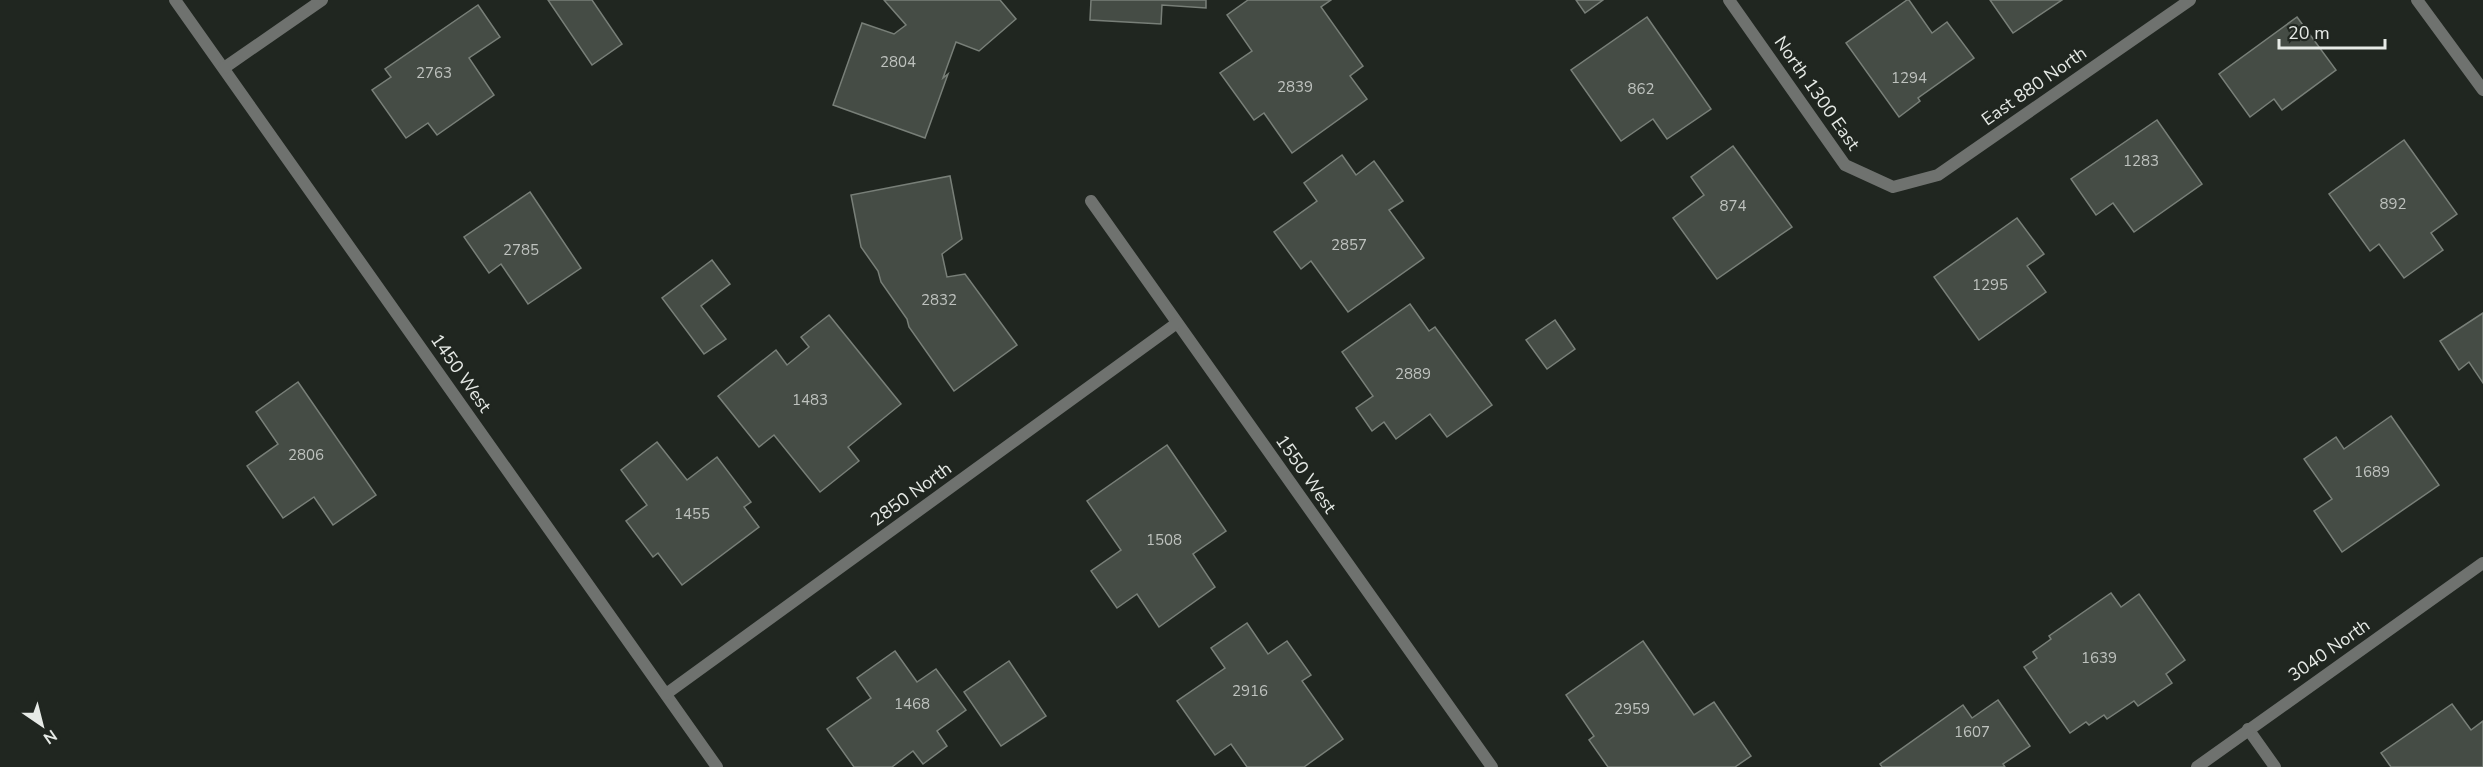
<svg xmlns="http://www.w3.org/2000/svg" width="2483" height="767" font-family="'Nunito Sans',sans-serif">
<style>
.building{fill:#454c45;stroke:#787f78;stroke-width:1.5}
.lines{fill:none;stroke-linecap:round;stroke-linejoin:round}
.minor{stroke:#6f726f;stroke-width:12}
.labels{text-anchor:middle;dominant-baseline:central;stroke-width:4.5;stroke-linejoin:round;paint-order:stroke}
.number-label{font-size:15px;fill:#bec2be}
.street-label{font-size:18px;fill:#e6eae6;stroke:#202620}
</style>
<rect width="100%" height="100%" fill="#202620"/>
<g class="building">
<polygon points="548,0 592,0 622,44 592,65"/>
<polygon points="884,0 1000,0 1016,19 979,51 956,42 943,78 948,74 925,138 833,105 862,23 894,34 906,25"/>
<polygon points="1091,0 1206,0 1206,8 1162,5 1161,24 1090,20"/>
<polygon points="1248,0 1331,0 1321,7 1363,66 1350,76 1367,99 1292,153 1264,113 1254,120 1220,73 1252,51 1227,15"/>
<polygon points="1576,0 1603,0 1585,13"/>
<polygon points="1907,0 1909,0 1932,33 1947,22 1974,58 1918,98 1920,101 1899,117 1846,43"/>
<polygon points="1990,0 2062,0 2013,33"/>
<polygon points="478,5 500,37 469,58 494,95 437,135 428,123 406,138 372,90 391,77 385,69"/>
<polygon points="1647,17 1711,109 1667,139 1653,119 1621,141 1571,70"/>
<polygon points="2297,17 2336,70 2282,110 2274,99 2250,117 2219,74"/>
<polygon points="2157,120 2202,184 2134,232 2113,203 2096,215 2071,179"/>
<polygon points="2404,140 2457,214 2431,233 2443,250 2404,278 2379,244 2370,251 2329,194"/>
<polygon points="1733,146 1792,227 1717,279 1673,218 1704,195 1691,177"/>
<polygon points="1342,155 1356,175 1374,161 1403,201 1389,210 1424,258 1348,312 1311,261 1301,269 1274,232 1317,201 1304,183"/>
<polygon points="950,176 962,239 942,254 947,277 965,274 1017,345 954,391 909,327 907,319 881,282 878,271 861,247 851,195"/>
<polygon points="530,192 581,268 528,304 501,264 489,273 464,237"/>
<polygon points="2017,218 2044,254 2027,266 2046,292 1979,340 1934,277"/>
<polygon points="712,260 730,284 701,306 726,339 704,354 662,298"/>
<polygon points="1410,304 1429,331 1435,327 1492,405 1447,437 1430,414 1396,439 1384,422 1372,431 1356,408 1373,396 1342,352"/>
<polygon points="2483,313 2483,383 2469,362 2459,370 2440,341"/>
<polygon points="829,315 901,404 848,447 859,461 820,492 774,435 759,447 718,396 776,350 787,365 809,347 801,337"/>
<polygon points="1555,320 1575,349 1547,369 1526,340"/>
<polygon points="298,382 376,495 333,525 314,497 283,518 247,466 278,444 256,412"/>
<polygon points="2391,416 2439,485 2342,552 2314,511 2332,499 2304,459 2336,437 2344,449"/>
<polygon points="657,442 687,480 717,457 751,502 744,507 759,527 682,585 658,553 653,557 626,521 647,505 621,470"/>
<polygon points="1167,445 1226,531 1193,554 1215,587 1159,627 1137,594 1117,608 1091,571 1121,550 1087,501"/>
<polygon points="2111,593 2121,607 2139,594 2185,660 2166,674 2172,683 2138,706 2134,701 2107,719 2104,715 2089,725 2086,722 2070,733 2024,667 2037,658 2033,652 2051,639 2049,636"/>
<polygon points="1247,623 1268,654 1287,641 1311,675 1302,681 1343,739 1304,767 1247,767 1231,744 1215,755 1177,701 1225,668 1211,648"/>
<polygon points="1643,641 1694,715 1714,702 1751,756 1735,767 1608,767 1589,740 1594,736 1566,695"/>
<polygon points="895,651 917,682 936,669 966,710 937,731 947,746 923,764 913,751 892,767 854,767 827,729 871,698 857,678"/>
<polygon points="1009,661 1046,716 1001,746 964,692"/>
<polygon points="1998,700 2030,746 2003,764 2005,767 1882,767 1880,764 1963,705 1972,718"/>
<polygon points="2452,704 2471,730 2483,721 2483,767 2391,767 2381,753"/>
</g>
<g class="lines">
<g class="minor">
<polyline points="175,0 717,767"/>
<polyline points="1729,0 1845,165 1893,187 1938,175 2190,0"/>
<polyline points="2417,0 2483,90"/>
<polyline points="224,68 322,0"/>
<polyline points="1091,201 1492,767"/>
<polyline points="666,694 1177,323"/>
<polyline points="2248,729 2275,767"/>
<polyline points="2197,767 2483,563"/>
</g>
</g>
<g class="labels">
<g class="number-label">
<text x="898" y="62">2804</text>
<text x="434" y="73">2763</text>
<text x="1909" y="78">1294</text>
<text x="1295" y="87">2839</text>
<text x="1641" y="89">862</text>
<text x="2141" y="161">1283</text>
<text x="2393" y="204">892</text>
<text x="1733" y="206">874</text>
<text x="1349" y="245">2857</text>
<text x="521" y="250">2785</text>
<text x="1990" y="285">1295</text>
<text x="939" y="300">2832</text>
<text x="1413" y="374">2889</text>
<text x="810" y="400">1483</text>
<text x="306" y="455">2806</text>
<text x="2372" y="472">1689</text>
<text x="692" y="514">1455</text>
<text x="1164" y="540">1508</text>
<text x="2099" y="658">1639</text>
<text x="1250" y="691">2916</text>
<text x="912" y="704">1468</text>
<text x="1632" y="709">2959</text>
<text x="1972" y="732">1607</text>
</g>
<g class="street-label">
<text transform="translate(2034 86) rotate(-35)">East 880 North</text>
<text transform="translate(1817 93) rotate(55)">North 1300 East</text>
<text transform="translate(461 373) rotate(55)">1450 West</text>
<text transform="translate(1306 474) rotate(55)">1550 West</text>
<text transform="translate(911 494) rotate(-36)">2850 North</text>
<text transform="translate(2329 650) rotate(-35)">3040 North</text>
</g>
</g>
<g transform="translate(42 725) rotate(145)" stroke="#202620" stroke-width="4.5" paint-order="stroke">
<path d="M0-4.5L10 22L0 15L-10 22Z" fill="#e6eae6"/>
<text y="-9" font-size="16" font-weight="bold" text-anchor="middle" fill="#e6eae6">N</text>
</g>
<path d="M2279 39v9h106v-9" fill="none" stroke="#e6eae6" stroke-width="3"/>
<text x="2288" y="39" font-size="18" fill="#e6eae6" stroke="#202620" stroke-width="4.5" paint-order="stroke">20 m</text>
</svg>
